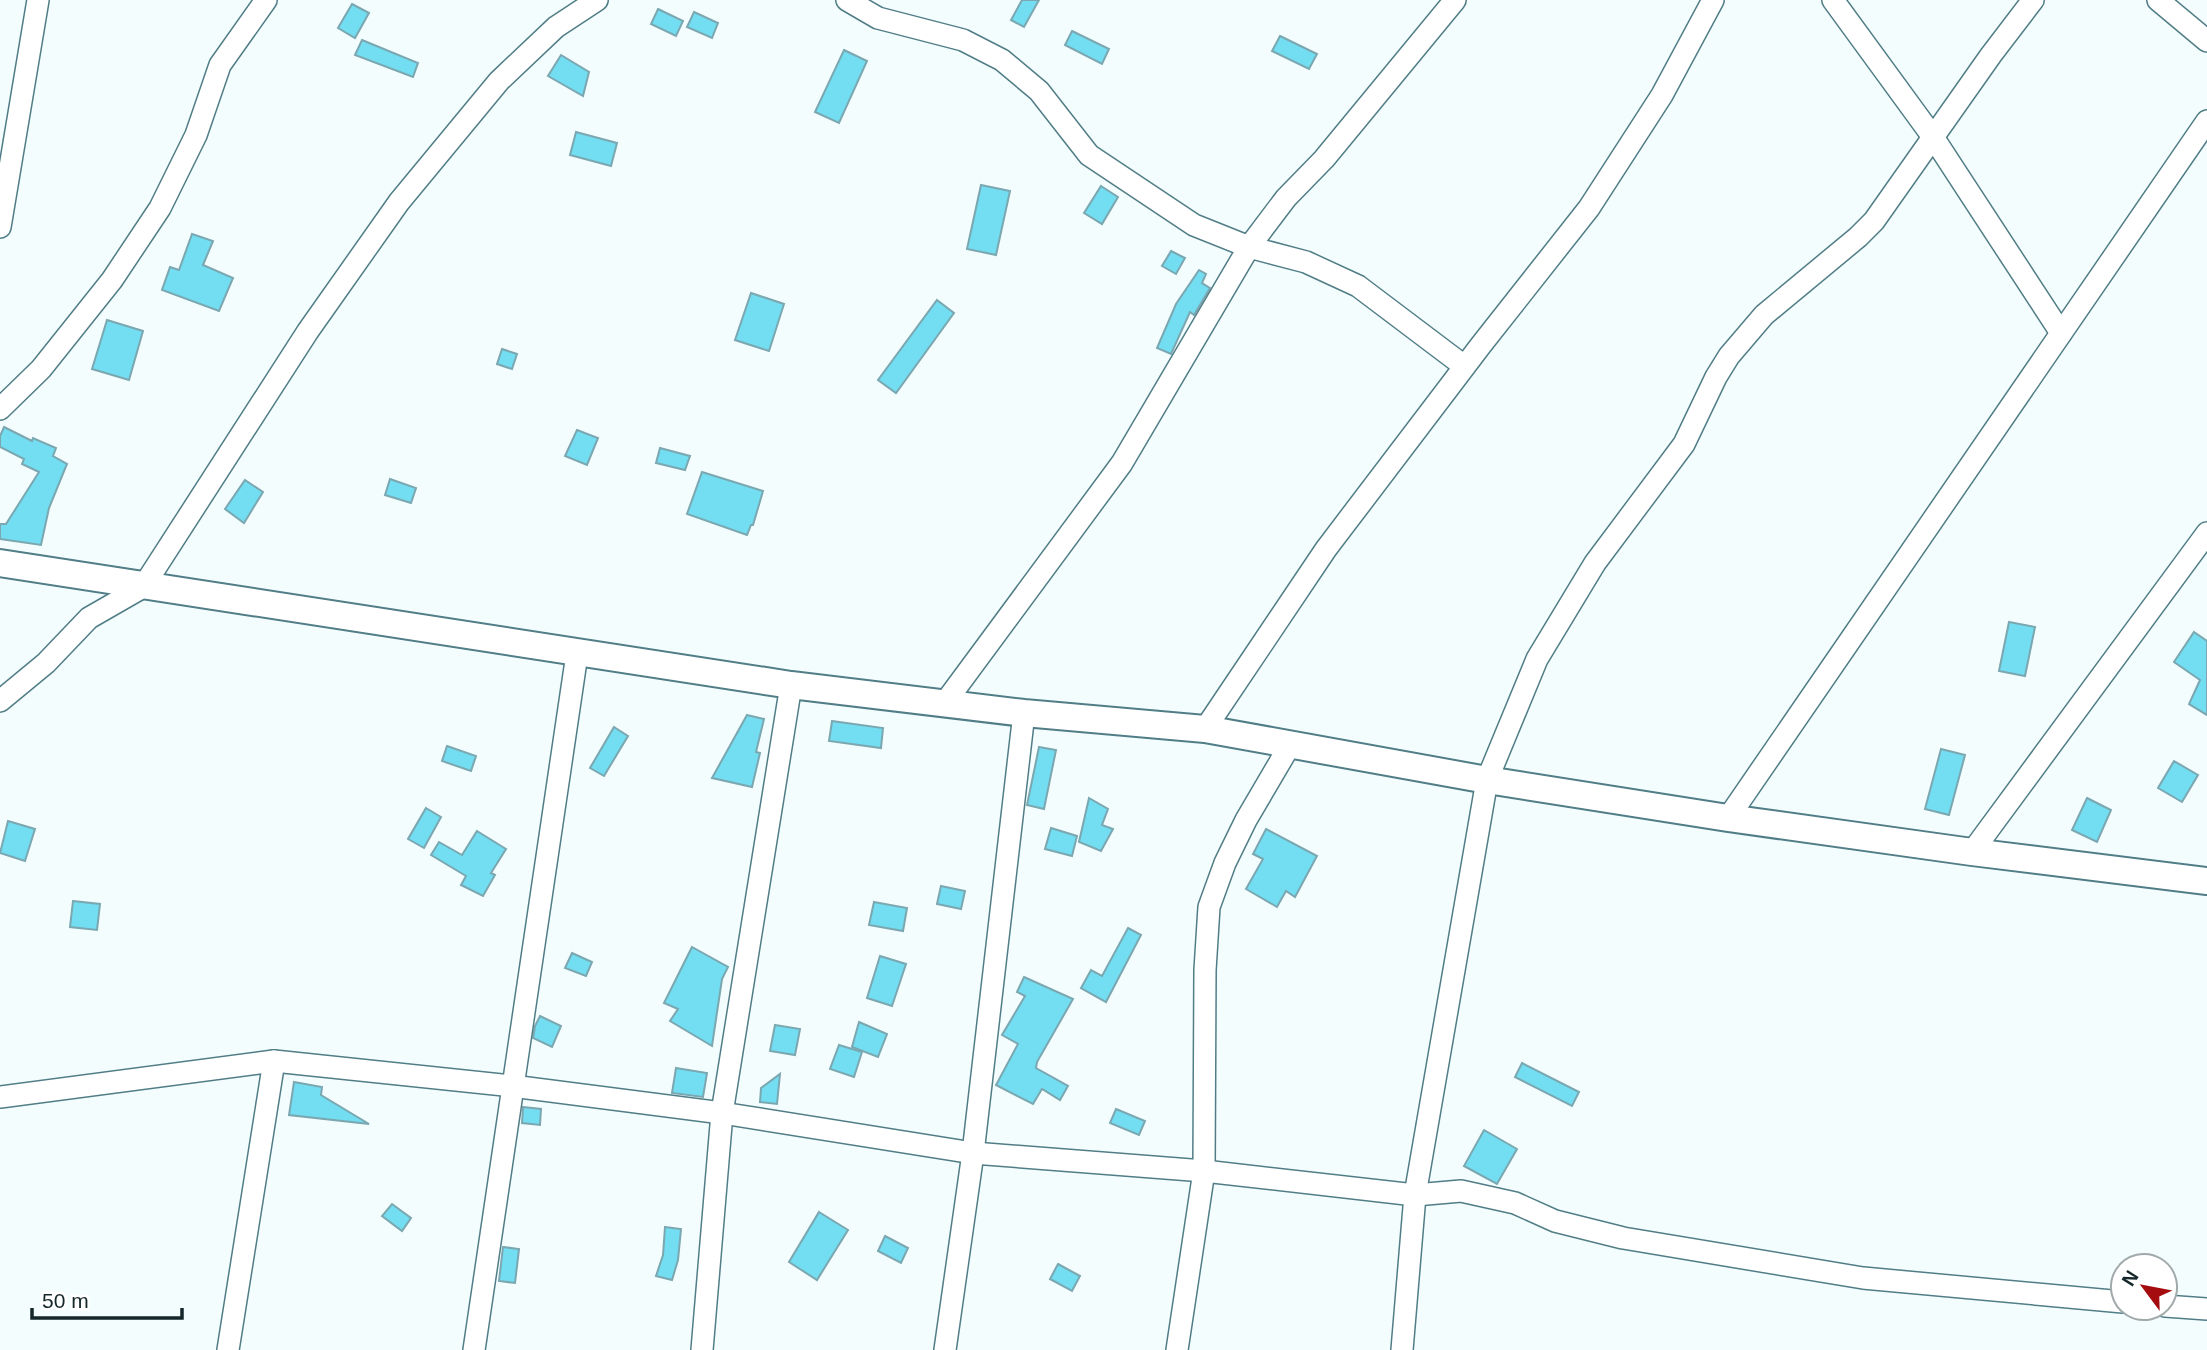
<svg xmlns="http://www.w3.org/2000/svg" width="2207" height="1350" font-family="Helvetica,sans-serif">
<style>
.building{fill:#73ddf2;stroke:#7aa7b0;stroke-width:2}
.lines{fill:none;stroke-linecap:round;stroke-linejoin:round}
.minor-casing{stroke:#517d86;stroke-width:24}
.tertiary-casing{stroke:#517d86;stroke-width:30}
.minor{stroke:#fff;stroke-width:21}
.tertiary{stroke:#fff;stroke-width:26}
</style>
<rect width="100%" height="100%" fill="#f3fdfe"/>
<g class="building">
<polygon points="1022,0 1039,0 1024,27 1011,20"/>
<polygon points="352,4 369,13 355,38 338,28"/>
<polygon points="658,9 683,21 676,36 651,24"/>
<polygon points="694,12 718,23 712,38 687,27"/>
<polygon points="1072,31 1109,49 1102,64 1065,45"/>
<polygon points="1280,36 1317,54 1309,69 1272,51"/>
<polygon points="362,40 418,63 413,77 355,55"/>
<polygon points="844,50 867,61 839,123 815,112"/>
<polygon points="561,55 589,72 583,96 548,76"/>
<polygon points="576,132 617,143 611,166 570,155"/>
<polygon points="981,185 1010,191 996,255 967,249"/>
<polygon points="1101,186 1118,197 1102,224 1084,213"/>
<polygon points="192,234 213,241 203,265 233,278 219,311 162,290 170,267 179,270"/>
<polygon points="1171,251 1185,258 1176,274 1162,266"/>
<polygon points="1199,270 1206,274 1202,283 1210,288 1194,315 1190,312 1171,354 1157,348 1176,304"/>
<polygon points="751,293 784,304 769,351 735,340"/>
<polygon points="937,300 954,313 896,393 878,380"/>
<polygon points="107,320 143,331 129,380 92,369"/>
<polygon points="502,349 517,354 512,369 497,364"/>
<polygon points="4,427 32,441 33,438 56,448 53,456 67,464 49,508 41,545 0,539 0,524 6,524 39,472 22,464 24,459 0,447 0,436"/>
<polygon points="577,430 598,438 587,465 565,456"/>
<polygon points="660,448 690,456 685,470 656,463"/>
<polygon points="702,472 763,491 753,525 751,525 747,535 687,514"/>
<polygon points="390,479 416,488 411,503 385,495"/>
<polygon points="245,480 263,492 244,523 225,509"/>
<polygon points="2009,622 2035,627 2025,676 1999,671"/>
<polygon points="2194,632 2207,641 2207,715 2189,704 2200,680 2174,662"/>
<polygon points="747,715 764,719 756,752 760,753 752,787 712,778"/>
<polygon points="832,721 883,728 881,748 829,741"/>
<polygon points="614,727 628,736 604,776 590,768"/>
<polygon points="447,746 476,756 471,771 442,761"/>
<polygon points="1039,747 1056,750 1044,809 1027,805"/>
<polygon points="1941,749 1965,755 1949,815 1925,809"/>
<polygon points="2174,761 2198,775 2182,802 2158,788"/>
<polygon points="1089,798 1108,809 1102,825 1113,829 1101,851 1079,842"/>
<polygon points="2087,798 2111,810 2097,842 2072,830"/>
<polygon points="426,808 441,817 424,848 408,839"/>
<polygon points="8,821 35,829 25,861 0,853"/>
<polygon points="1051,828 1077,836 1072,856 1045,849"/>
<polygon points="1266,829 1317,856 1295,897 1286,891 1277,907 1246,889 1263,859 1253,854"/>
<polygon points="477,831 506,849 491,873 495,875 483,896 461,885 466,876 431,855 439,842 462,855"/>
<polygon points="941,886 965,891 961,909 937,904"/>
<polygon points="73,901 100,904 97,930 70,927"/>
<polygon points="874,902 907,908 903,931 869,925"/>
<polygon points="1128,928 1141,935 1106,1002 1081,988 1091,970 1102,976"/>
<polygon points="692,947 728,967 722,979 712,1046 670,1021 678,1009 664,1003"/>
<polygon points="572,953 592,962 586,976 565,968"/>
<polygon points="880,956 906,964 892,1006 867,998"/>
<polygon points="1024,977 1073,999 1037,1062 1036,1068 1068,1086 1060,1100 1042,1089 1033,1104 996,1085 1018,1044 1002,1035 1025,996 1017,992"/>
<polygon points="540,1016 561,1026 552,1047 533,1038 535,1026"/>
<polygon points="859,1022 887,1034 878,1057 852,1047"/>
<polygon points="775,1025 800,1029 795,1055 770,1051"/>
<polygon points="839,1045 862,1052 854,1077 830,1069"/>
<polygon points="1522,1063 1579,1092 1572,1106 1515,1077"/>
<polygon points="676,1068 707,1073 703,1097 672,1093"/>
<polygon points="780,1074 777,1104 760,1102 761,1088"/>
<polygon points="294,1082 322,1087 321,1095 369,1124 289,1115"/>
<polygon points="523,1107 541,1109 540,1125 522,1123"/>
<polygon points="1116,1109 1145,1121 1139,1135 1110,1123"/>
<polygon points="1484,1130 1517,1149 1497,1184 1464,1166"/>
<polygon points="392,1204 411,1218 402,1231 382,1216"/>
<polygon points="819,1212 848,1230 817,1280 789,1262"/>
<polygon points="665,1227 681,1229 678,1260 672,1280 656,1276 663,1255"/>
<polygon points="885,1236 908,1248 901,1263 878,1251"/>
<polygon points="503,1247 519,1249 515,1283 499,1281"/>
<polygon points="1058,1264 1080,1276 1072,1291 1050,1279"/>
</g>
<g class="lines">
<g class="minor-casing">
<g id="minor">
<polyline points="847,0 878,18 963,40 1002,60 1039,91 1089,155 1194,225 1249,247 1306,262 1358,286 1464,366"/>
<polyline points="1833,0 1933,137 2061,333"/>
<polyline points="2158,0 2207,41"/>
<polyline points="0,227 38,0"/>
<polyline points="0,409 41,369 112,280 160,208 196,135 220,65 266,0"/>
<polyline points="0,701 46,663 89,618 143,587 308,331 399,202 499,81 556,27 597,0"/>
<polyline points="944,704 1122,463 1249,247 1286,198 1324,159 1455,0"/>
<polyline points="1205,729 1326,549 1481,345 1589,208 1662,95 1713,0"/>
<polyline points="1728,818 2207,121"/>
<polyline points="1972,852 2207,533"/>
<polyline points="0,1097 274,1061 512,1086 722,1113 973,1153 1204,1171 1415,1195 1461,1191 1515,1203 1555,1221 1623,1238 1863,1278 2123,1302"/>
<polyline points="2165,1306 2207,1309"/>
<polyline points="228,1350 274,1061"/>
<polyline points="474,1350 577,654"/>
<polyline points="702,1350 722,1113 791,685"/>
<polyline points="945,1350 973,1153 1024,713"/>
<polyline points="1177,1350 1204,1171 1205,970 1209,907 1225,863 1246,820 1290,745"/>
<polyline points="1402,1350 1415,1195 1487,780 1537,659 1595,563 1684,444 1716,377 1729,356 1764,315 1858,237 1874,221 1991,55 2033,0"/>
</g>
</g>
<g class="tertiary-casing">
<polyline id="tertiary" points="0,563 791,685 1024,713 1205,729 1487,780 1728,818 1972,852 2207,881"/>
</g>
<use href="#minor" class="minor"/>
<use href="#tertiary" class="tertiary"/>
</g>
<g transform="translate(2144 1287) rotate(302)"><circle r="33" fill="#ffffff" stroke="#a1a9aa" stroke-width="2"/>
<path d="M0-5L12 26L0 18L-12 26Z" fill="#a40c10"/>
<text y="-10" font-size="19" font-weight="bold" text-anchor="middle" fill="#15272b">N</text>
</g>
<path d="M32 1308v10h150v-10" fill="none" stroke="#15272b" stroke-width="3.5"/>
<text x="42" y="1308" font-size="21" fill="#15272b" stroke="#ffffff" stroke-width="5" paint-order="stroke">50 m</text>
</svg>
